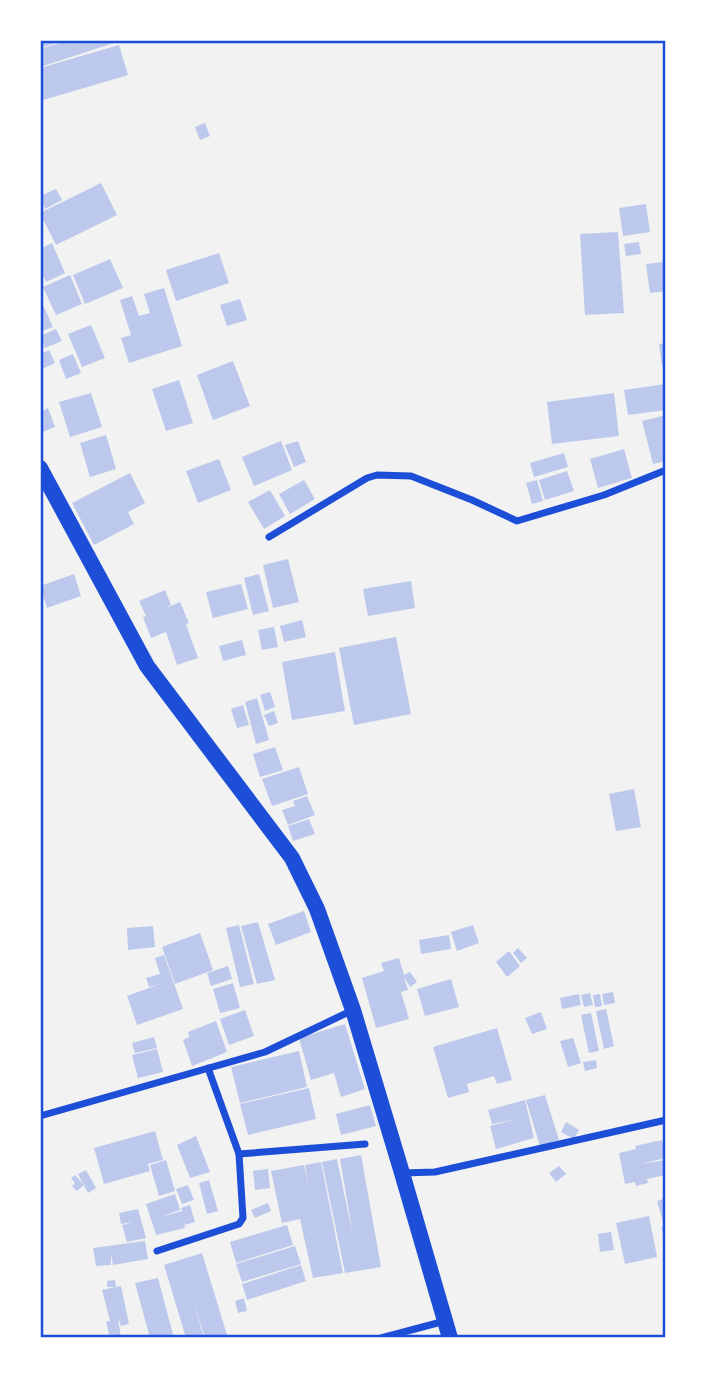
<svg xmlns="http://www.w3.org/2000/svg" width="706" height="1378" font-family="Overpass,sans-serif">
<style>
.building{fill:#bdc9ec}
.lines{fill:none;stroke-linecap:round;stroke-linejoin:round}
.minor{stroke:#1d4ed8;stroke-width:7}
.trunk{stroke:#1d4ed8;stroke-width:16}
.neatline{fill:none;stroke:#1d4ed8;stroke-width:2.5}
</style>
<rect width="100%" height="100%" fill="#f2f2f2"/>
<g class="building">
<polygon points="40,40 63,40 63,41 40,48"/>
<polygon points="69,40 120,40 120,41 40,67 40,49"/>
<polygon points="119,45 128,75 40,101 40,68"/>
<polygon points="205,123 210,136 200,140 195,127"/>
<polygon points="101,183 117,215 56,245 40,213"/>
<polygon points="56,189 62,200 45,209 40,196"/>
<polygon points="646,204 650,232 623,236 619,208"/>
<polygon points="618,232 624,313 585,315 580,234"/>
<polygon points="639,242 641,254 626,256 624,244"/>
<polygon points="52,243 65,273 46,282 40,269 40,249"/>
<polygon points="219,253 229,283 176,301 166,270"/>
<polygon points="110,259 123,288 85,304 73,275"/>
<polygon points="663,262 666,291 650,293 646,264"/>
<polygon points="70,275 82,304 56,315 43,287"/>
<polygon points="164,288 182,346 129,363 121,338 131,335 120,300 132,296 139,316 150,313 144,294"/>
<polygon points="40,298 53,327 40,332"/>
<polygon points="240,299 247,320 227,326 220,305"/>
<polygon points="91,325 105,358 82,367 68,334"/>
<polygon points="56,329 62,341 45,348 40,336"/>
<polygon points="666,343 666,365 662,366 659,344"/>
<polygon points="49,350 55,363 40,370 40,354"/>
<polygon points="73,354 81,373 66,379 59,360"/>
<polygon points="233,361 250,406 213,420 197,375"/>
<polygon points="179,380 193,423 166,431 152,389"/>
<polygon points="666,384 666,410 628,415 624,390"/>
<polygon points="91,393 102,427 70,437 59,402"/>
<polygon points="614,393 619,436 552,444 547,402"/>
<polygon points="48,408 55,427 40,433 40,412"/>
<polygon points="666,415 666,461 653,464 642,421"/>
<polygon points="106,435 116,469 90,477 80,443"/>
<polygon points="281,441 292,470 254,486 242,457"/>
<polygon points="298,441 306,462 294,467 285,445"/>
<polygon points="624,449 632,478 598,488 590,459"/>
<polygon points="564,453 568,467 534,477 530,463"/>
<polygon points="219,459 231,490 198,503 186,471"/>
<polygon points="567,471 574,491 545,500 539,480"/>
<polygon points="130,473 145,503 128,512 134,524 94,545 72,503"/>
<polygon points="304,480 315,499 290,514 279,494"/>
<polygon points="537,480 543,501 532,504 526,483"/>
<polygon points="270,490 285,516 264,529 248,502"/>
<polygon points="288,559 299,602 273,608 263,565"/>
<polygon points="74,574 81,596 47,608 40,586"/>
<polygon points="259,574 269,611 253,615 244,578"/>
<polygon points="411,581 415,608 368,616 363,589"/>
<polygon points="241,584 248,609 213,618 206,592"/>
<polygon points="165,590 171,605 164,609 180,602 189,623 186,624 198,658 177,665 166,632 151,638 143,617 146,616 139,601"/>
<polygon points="302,620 306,637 284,642 280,626"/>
<polygon points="274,627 278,647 262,650 258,630"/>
<polygon points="396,637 411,714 354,725 339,648"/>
<polygon points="242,640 246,655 223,661 219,646"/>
<polygon points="335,652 345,711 292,720 282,662"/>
<polygon points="270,692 275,707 265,711 260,695"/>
<polygon points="257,698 269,740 256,744 245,702"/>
<polygon points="243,705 249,725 237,728 231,709"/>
<polygon points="274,711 278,723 269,726 264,715"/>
<polygon points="275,747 283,770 260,777 253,754"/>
<polygon points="299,767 308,794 272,806 262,779"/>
<polygon points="634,789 641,827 616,831 609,794"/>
<polygon points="307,796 315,815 288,825 282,810 295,806 293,801"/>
<polygon points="309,819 315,834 293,841 288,826"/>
<polygon points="304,911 311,932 276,945 268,924"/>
<polygon points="258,922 275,980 257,984 241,926"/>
<polygon points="239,925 254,984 240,987 226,928"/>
<polygon points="473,925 479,943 457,951 451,932"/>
<polygon points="153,926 155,947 128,950 127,928"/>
<polygon points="200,933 213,970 175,984 162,947"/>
<polygon points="449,935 451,949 421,954 419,940"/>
<polygon points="518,948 527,958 521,963 513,953"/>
<polygon points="509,951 520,966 507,977 496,962"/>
<polygon points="164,955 183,1009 137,1025 127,996 160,984 149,987 146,978 160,974 155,958"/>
<polygon points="399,958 404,975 410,972 417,982 410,987 404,977 408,990 401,992 409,1019 376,1028 362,978 384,971 381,963"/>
<polygon points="228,966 232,979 211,986 207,973"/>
<polygon points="451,979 459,1007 425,1016 417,989"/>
<polygon points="233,983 240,1008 220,1013 213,989"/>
<polygon points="613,992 615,1003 604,1005 602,994"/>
<polygon points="590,993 593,1005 584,1007 581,995"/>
<polygon points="579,994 581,1005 562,1009 560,998"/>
<polygon points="600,994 602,1006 595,1007 593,995"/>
<polygon points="606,1009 614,1046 604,1049 596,1011"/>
<polygon points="245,1010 254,1036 229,1045 220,1019"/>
<polygon points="541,1012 547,1029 532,1034 525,1018"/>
<polygon points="591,1013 599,1051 589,1053 581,1015"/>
<polygon points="216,1021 227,1052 192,1066 183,1040 189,1037 188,1032"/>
<polygon points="345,1024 365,1089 341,1097 334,1073 311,1080 299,1038"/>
<polygon points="497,1028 512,1080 497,1084 494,1076 467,1084 469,1092 448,1098 433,1047"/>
<polygon points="154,1037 157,1048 135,1053 132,1043"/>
<polygon points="573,1038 581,1063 568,1067 560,1041"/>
<polygon points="157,1049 163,1072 138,1078 132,1055"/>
<polygon points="299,1051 307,1087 240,1103 231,1067"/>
<polygon points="596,1060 597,1068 585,1071 583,1062"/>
<polygon points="309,1088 316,1119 248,1135 240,1104"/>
<polygon points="545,1095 559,1140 540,1146 526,1100"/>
<polygon points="525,1100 534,1138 496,1149 490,1126 516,1119 492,1124 488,1110"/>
<polygon points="370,1105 376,1126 341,1135 336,1114"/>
<polygon points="566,1122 579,1130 574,1139 561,1132"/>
<polygon points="155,1131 163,1160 148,1164 150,1171 104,1184 94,1148"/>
<polygon points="196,1136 210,1172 190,1178 177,1145"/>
<polygon points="662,1140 666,1158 640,1164 666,1160 666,1175 647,1179 648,1183 636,1186 635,1182 625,1184 619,1153 636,1149 635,1146"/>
<polygon points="361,1155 381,1267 345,1273 322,1162 337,1159 353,1236 340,1159"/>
<polygon points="166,1160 175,1191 159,1196 150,1165"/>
<polygon points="321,1162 343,1273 313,1278 300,1219 282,1223 271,1171 304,1165 308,1184 305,1165"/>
<polygon points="559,1166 566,1174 556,1182 549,1173"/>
<polygon points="268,1169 270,1188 255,1190 253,1171"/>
<polygon points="86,1170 96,1188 88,1193 78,1174"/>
<polygon points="75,1175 84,1185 77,1191 72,1186 75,1183 71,1178"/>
<polygon points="209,1180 218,1211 207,1214 199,1183"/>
<polygon points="188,1185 194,1200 182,1204 176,1189"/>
<polygon points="175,1194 180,1210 160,1217 182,1211 181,1208 190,1205 195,1222 185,1225 183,1218 185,1228 156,1235 146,1204"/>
<polygon points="666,1198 666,1241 665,1241 661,1227 664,1226 657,1201"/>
<polygon points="268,1203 271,1211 255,1218 251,1210"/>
<polygon points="138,1209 146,1238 127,1242 122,1225 133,1222 121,1224 119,1213"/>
<polygon points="649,1216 657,1257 625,1264 616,1223"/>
<polygon points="287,1225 293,1245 236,1263 230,1242"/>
<polygon points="611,1232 614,1250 600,1252 598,1234"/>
<polygon points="145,1241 148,1259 113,1265 111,1254 111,1265 96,1266 93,1248"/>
<polygon points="295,1246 301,1264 242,1282 236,1264"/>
<polygon points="202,1253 228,1338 205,1338 194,1303 204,1338 186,1338 164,1265"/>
<polygon points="301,1265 306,1281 247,1300 242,1284"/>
<polygon points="158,1278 174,1338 150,1338 135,1283"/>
<polygon points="115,1280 116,1287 121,1286 129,1324 121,1326 118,1318 121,1338 110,1338 106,1322 110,1321 102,1290 115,1287 107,1287 107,1281"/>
<polygon points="244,1298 247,1311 238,1313 235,1301"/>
</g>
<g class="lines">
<g class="minor">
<polyline points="269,537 367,478 377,475 411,476 472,500 517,521 604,495 666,470"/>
<polyline points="40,1116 265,1052 353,1010"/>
<polyline points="239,1154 365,1144"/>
<polyline points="403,1173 435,1172 666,1120"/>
<polyline points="157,1251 239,1224 243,1218 239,1154 208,1068"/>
<polyline points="381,1338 445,1321"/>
</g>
<polyline class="trunk" points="40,468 147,666 292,858 317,909 353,1010 402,1173 450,1338"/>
</g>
<rect width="706" height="1378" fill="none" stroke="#ffffff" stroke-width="84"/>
<rect x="42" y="42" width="622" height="1294" class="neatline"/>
</svg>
